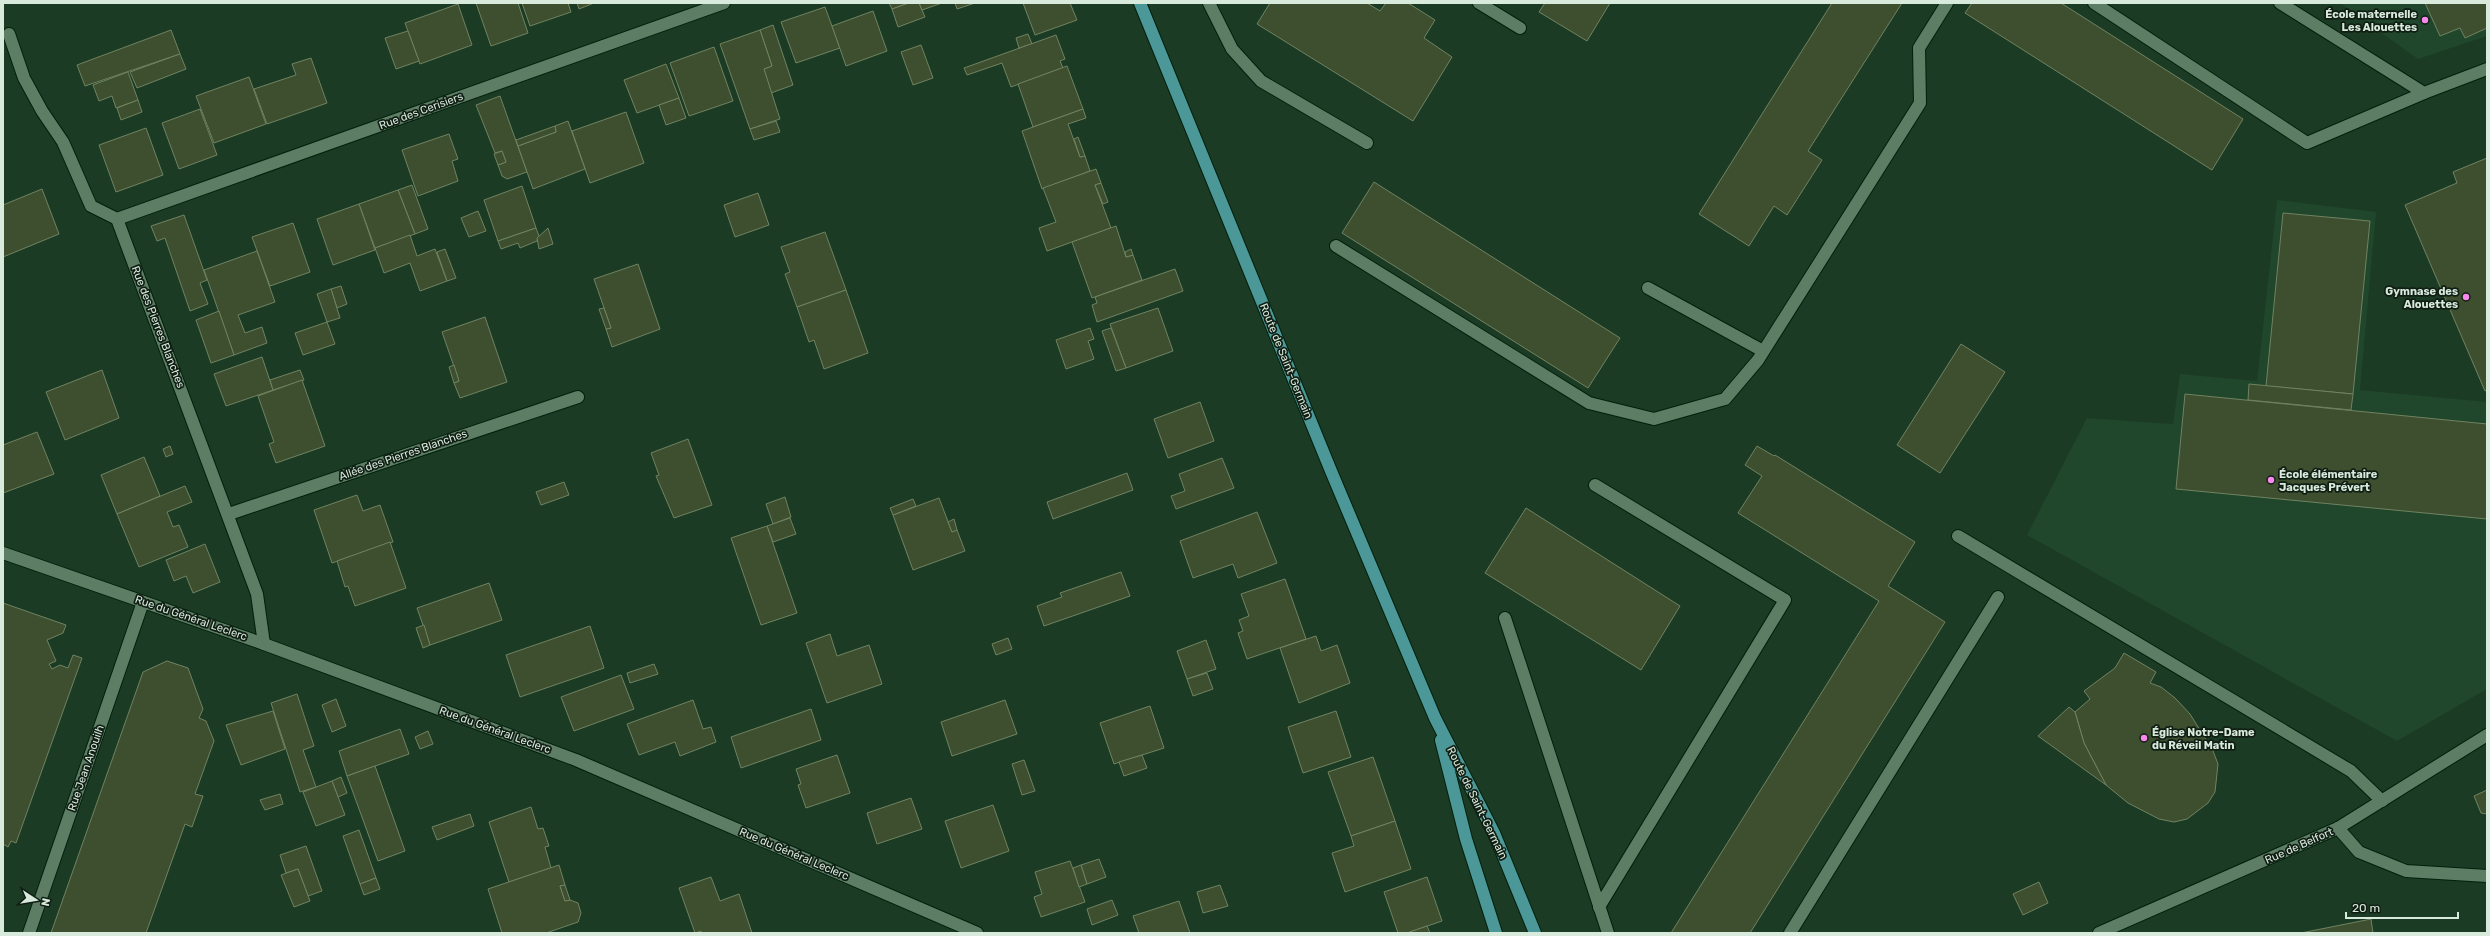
<svg xmlns="http://www.w3.org/2000/svg" width="2490" height="936" font-family="Rubik,sans-serif">
<style>
.built{fill:#20462c}
.building{fill:#3d4f2f;stroke:#708361}
.lines{fill:none;stroke-linecap:round;stroke-linejoin:round}
.minor-casing{stroke:#02210d;stroke-width:14}
.major-casing{stroke:#02210d;stroke-width:14}
.minor{stroke:#5d7e65;stroke-width:12}
.major{stroke:#4c9899;stroke-width:12}
.poi-dot{fill:#f888ea;stroke:#101e14;stroke-width:1.5}
.labels{text-anchor:middle;dominant-baseline:central;stroke-width:3.5;stroke-linejoin:round;paint-order:stroke}
.poi-label{font-size:11px;font-weight:bold;fill:#d8eadc;stroke:#101e14;text-anchor:end}
.street-label{font-size:11px;fill:#d8eadc;stroke:#101e14}
</style>
<rect width="100%" height="100%" fill="#1b3b24"/>
<g class="built">
<polygon points="2340,3 2487,3 2487,36 2418,59"/>
<polygon points="2277,200 2376,212 2360,390 2487,402 2487,689 2397,741 2027,535 2087,418 2173,424 2180,374 2257,381"/>
</g>
<g class="building">
<polygon points="476,3 518,3 528,33 491,46"/>
<polygon points="522,3 568,3 571,12 530,26"/>
<polygon points="577,3 594,3 579,9"/>
<polygon points="889,3 909,3 892,9"/>
<polygon points="909,3 919,3 925,17 898,27 892,9"/>
<polygon points="919,3 942,3 922,10"/>
<polygon points="955,3 975,3 957,9"/>
<polygon points="1023,3 1070,3 1077,20 1035,35"/>
<polygon points="1270,3 1367,3 1380,11 1386,3 1408,3 1435,20 1424,38 1452,57 1413,121 1257,24"/>
<polygon points="1545,3 1610,3 1587,41 1539,12"/>
<polygon points="1832,3 1902,3 1808,151 1822,160 1787,215 1774,206 1749,246 1699,214"/>
<polygon points="1972,3 2061,3 2243,119 2212,170 1965,13"/>
<polygon points="2425,3 2487,3 2487,28 2465,38 2460,28 2440,36"/>
<polygon points="458,4 472,45 420,64 405,23"/>
<polygon points="825,7 840,48 796,63 781,22"/>
<polygon points="873,11 887,51 846,66 832,26"/>
<polygon points="773,25 793,85 771,93 764,69 772,66 760,30"/>
<polygon points="171,30 180,54 85,86 77,65"/>
<polygon points="760,30 772,66 764,69 780,119 750,129 720,44"/>
<polygon points="408,31 419,61 396,69 385,38"/>
<polygon points="1028,34 1032,44 1019,48 1016,38"/>
<polygon points="1056,35 1065,59 1060,61 1063,68 1011,87 1002,63 967,75 964,68"/>
<polygon points="921,45 933,78 913,85 901,52"/>
<polygon points="714,47 733,101 689,116 670,63"/>
<polygon points="180,54 186,69 137,88 130,72"/>
<polygon points="311,58 327,103 267,124 254,89 296,75 292,64"/>
<polygon points="666,64 679,98 637,113 624,80"/>
<polygon points="1067,66 1083,109 1033,127 1018,84"/>
<polygon points="128,72 138,100 116,108 112,96 99,101 93,85"/>
<polygon points="249,77 266,124 214,143 196,96"/>
<polygon points="500,96 527,172 507,179 502,176 498,165 506,162 502,151 495,153 476,105"/>
<polygon points="679,98 686,118 666,125 659,105"/>
<polygon points="138,100 142,112 121,120 117,108"/>
<polygon points="200,109 217,155 179,169 162,123"/>
<polygon points="1083,109 1086,118 1068,124 1080,157 1085,156 1090,171 1042,189 1022,131"/>
<polygon points="626,112 644,163 590,183 572,131"/>
<polygon points="568,121 585,169 533,189 518,146 556,132 555,126"/>
<polygon points="776,121 780,132 754,140 750,129"/>
<polygon points="555,126 556,132 518,146 516,140"/>
<polygon points="146,128 163,175 116,192 99,145"/>
<polygon points="449,134 458,159 452,161 458,181 418,196 402,150"/>
<polygon points="1078,137 1085,156 1080,157 1074,139"/>
<polygon points="502,151 506,162 498,165 494,154"/>
<polygon points="2487,158 2487,390 2485,391 2405,205 2457,183 2453,172"/>
<polygon points="1096,169 1101,183 1095,185 1111,228 1047,251 1039,228 1056,222 1043,188"/>
<polygon points="1374,182 1620,338 1588,388 1342,233"/>
<polygon points="1101,183 1108,202 1103,204 1095,185"/>
<polygon points="412,185 428,229 415,234 398,190"/>
<polygon points="522,186 536,228 498,241 484,200"/>
<polygon points="42,189 59,234 3,257 3,205"/>
<polygon points="398,190 415,234 375,248 359,204"/>
<polygon points="758,193 769,225 735,237 724,205"/>
<polygon points="359,204 375,250 333,265 317,219"/>
<polygon points="478,211 486,231 469,237 461,218"/>
<polygon points="2283,213 2370,221 2353,394 2266,386"/>
<polygon points="184,215 207,280 200,283 208,304 190,311 165,238 157,241 151,226"/>
<polygon points="293,223 310,272 270,286 252,237"/>
<polygon points="1116,226 1126,257 1133,255 1142,280 1092,298 1072,242"/>
<polygon points="536,228 539,236 537,241 520,248 518,243 501,249 498,241"/>
<polygon points="548,228 553,244 539,249 537,238"/>
<polygon points="825,232 846,290 797,307 785,274 790,272 781,247"/>
<polygon points="410,235 417,256 435,249 447,281 420,291 410,263 384,273 375,248"/>
<polygon points="445,249 456,278 447,281 437,252"/>
<polygon points="1131,249 1133,255 1126,257 1125,252"/>
<polygon points="257,251 275,302 238,315 245,333 262,327 267,343 234,355 204,270"/>
<polygon points="638,264 660,329 612,347 606,329 611,328 594,279"/>
<polygon points="1175,269 1183,291 1097,322 1092,305 1097,303 1095,297"/>
<polygon points="341,286 347,304 337,308 331,289"/>
<polygon points="331,289 340,318 327,322 317,294"/>
<polygon points="846,290 868,353 824,369 814,340 809,342 797,307"/>
<polygon points="604,308 611,328 606,329 599,309"/>
<polygon points="1158,308 1173,351 1126,368 1110,324"/>
<polygon points="219,311 234,355 211,363 196,320"/>
<polygon points="485,317 507,382 460,398 454,383 459,381 442,332"/>
<polygon points="327,322 335,344 303,355 295,333"/>
<polygon points="1090,328 1094,339 1088,341 1094,359 1066,369 1056,340"/>
<polygon points="1111,328 1126,368 1116,371 1102,331"/>
<polygon points="1961,344 2005,372 1940,473 1897,445"/>
<polygon points="262,357 273,390 226,406 214,374"/>
<polygon points="454,365 459,381 454,383 449,367"/>
<polygon points="102,370 119,418 65,440 46,392"/>
<polygon points="300,370 304,380 273,390 270,380"/>
<polygon points="302,380 325,446 276,463 269,444 274,442 258,396"/>
<polygon points="2249,384 2353,394 2351,410 2248,400"/>
<polygon points="2185,394 2487,424 2487,519 2176,489"/>
<polygon points="1200,402 1214,441 1168,458 1154,419"/>
<polygon points="37,432 54,474 3,493 3,445"/>
<polygon points="688,439 712,505 674,518 656,476 659,475 651,453"/>
<polygon points="170,446 173,454 166,457 163,449"/>
<polygon points="1757,446 1774,456 1775,455 1915,542 1888,586 1945,622 1750,933 1671,933 1879,601 1738,513 1762,476 1745,465"/>
<polygon points="144,457 160,496 117,514 101,475"/>
<polygon points="1222,458 1234,488 1176,509 1171,496 1185,491 1179,474"/>
<polygon points="1127,473 1133,490 1053,519 1047,502"/>
<polygon points="564,482 569,495 541,505 536,492"/>
<polygon points="185,486 192,502 167,512 173,527 179,525 188,547 139,567 117,514"/>
<polygon points="357,495 363,511 380,505 393,542 332,563 314,510"/>
<polygon points="785,497 791,517 773,524 766,504"/>
<polygon points="939,498 952,532 957,530 965,551 913,570 893,515"/>
<polygon points="913,499 916,506 893,515 890,508"/>
<polygon points="1526,508 1680,606 1641,670 1485,573"/>
<polygon points="1257,512 1277,563 1238,578 1233,564 1193,578 1180,541"/>
<polygon points="790,518 796,534 773,542 767,526"/>
<polygon points="954,519 957,530 952,532 948,522"/>
<polygon points="767,526 797,613 761,625 731,538"/>
<polygon points="390,542 406,588 355,606 348,586 345,587 337,561"/>
<polygon points="205,544 220,582 193,593 186,576 174,581 166,560"/>
<polygon points="1121,572 1130,596 1044,626 1037,606 1062,597 1060,593"/>
<polygon points="1285,579 1306,639 1247,659 1238,633 1243,631 1239,620 1249,616 1241,594"/>
<polygon points="489,583 502,620 430,645 417,608"/>
<polygon points="3,603 66,625 63,633 47,640 56,661 49,664 52,669 60,665 68,668 73,655 82,658 16,843 11,841 8,847 3,844"/>
<polygon points="424,625 430,645 423,648 416,628"/>
<polygon points="590,626 604,668 520,697 506,655"/>
<polygon points="830,634 837,656 869,645 882,684 827,703 806,643"/>
<polygon points="1316,636 1321,651 1337,645 1350,683 1299,703 1280,648"/>
<polygon points="1008,638 1012,649 996,655 992,644"/>
<polygon points="1206,640 1216,669 1187,679 1177,651"/>
<polygon points="2124,653 2156,672 2150,683 2161,687 2175,698 2190,714 2213,751 2218,764 2215,792 2208,803 2187,819 2174,822 2159,819 2128,803 2106,785 2084,743 2075,712 2090,699 2084,691 2115,668"/>
<polygon points="167,661 188,668 203,709 199,718 206,721 214,741 195,794 203,796 192,827 185,824 146,933 51,933 143,672"/>
<polygon points="654,664 658,674 630,683 627,673"/>
<polygon points="1207,673 1213,689 1193,696 1187,679"/>
<polygon points="621,675 634,709 574,731 561,697"/>
<polygon points="297,694 314,746 303,750 316,787 300,792 271,703"/>
<polygon points="336,699 346,726 332,732 322,705"/>
<polygon points="693,700 703,729 711,727 716,742 680,756 675,742 639,755 627,724"/>
<polygon points="1005,700 1017,734 952,756 941,722"/>
<polygon points="1150,706 1164,748 1114,764 1100,723"/>
<polygon points="2069,707 2075,712 2084,743 2106,785 2038,736"/>
<polygon points="811,709 821,740 741,768 731,737"/>
<polygon points="273,711 285,749 241,765 226,725"/>
<polygon points="1336,711 1351,757 1303,773 1288,727"/>
<polygon points="400,729 409,754 347,776 339,751"/>
<polygon points="428,731 433,744 420,749 415,737"/>
<polygon points="837,755 850,793 806,808 798,785 801,784 796,769"/>
<polygon points="1142,755 1147,768 1124,776 1119,762"/>
<polygon points="1373,757 1395,821 1351,836 1328,772"/>
<polygon points="1024,760 1035,791 1022,795 1012,764"/>
<polygon points="375,766 405,851 378,861 347,776"/>
<polygon points="341,777 347,793 338,797 332,781"/>
<polygon points="332,781 345,815 316,826 303,792"/>
<polygon points="2487,790 2487,814 2481,813 2474,796"/>
<polygon points="280,794 283,804 265,810 260,800"/>
<polygon points="911,798 922,829 877,844 867,813"/>
<polygon points="993,805 1009,851 961,868 945,821"/>
<polygon points="531,807 538,829 543,828 549,846 545,847 551,868 509,882 489,822"/>
<polygon points="470,814 474,826 437,840 432,827"/>
<polygon points="1395,821 1411,869 1345,892 1332,853 1354,846 1351,836"/>
<polygon points="359,830 376,878 360,884 343,836"/>
<polygon points="306,846 322,891 308,896 298,869 286,873 280,855"/>
<polygon points="1099,859 1106,877 1087,884 1081,865"/>
<polygon points="1070,861 1085,902 1041,917 1034,897 1042,894 1035,872"/>
<polygon points="559,865 565,885 560,886 565,901 570,900 578,903 581,913 578,922 546,933 502,933 488,889"/>
<polygon points="1081,865 1087,884 1079,887 1073,868"/>
<polygon points="298,869 310,901 294,907 281,875"/>
<polygon points="711,877 720,901 739,894 752,933 702,933 701,931 695,933 679,888"/>
<polygon points="1427,877 1442,921 1407,933 1398,933 1384,892"/>
<polygon points="376,878 380,889 364,895 360,884"/>
<polygon points="2039,882 2048,903 2023,915 2013,894"/>
<polygon points="565,885 570,900 565,901 560,886"/>
<polygon points="1220,885 1228,906 1203,913 1197,892"/>
<polygon points="1112,900 1118,915 1092,925 1087,909"/>
<polygon points="1179,901 1190,933 1139,933 1133,916"/>
<polygon points="2371,919 2373,933 2301,933"/>
<polygon points="1427,926 1430,933 1407,933"/>
</g>
<g class="lines">
<g class="minor-casing">
<g id="minor">
<polyline points="1209,3 1232,49 1261,81 1367,143"/>
<polyline points="1479,3 1520,28"/>
<polyline points="2094,3 2307,143 2424,93"/>
<polyline points="2280,3 2424,93 2487,69"/>
<polyline points="9,34 24,78 42,111 63,142 91,206 117,219 257,594 264,644"/>
<polyline points="117,219 724,3"/>
<polyline points="1336,246 1589,403 1654,419 1725,399 1758,360 1920,103 1919,48 1947,3"/>
<polyline points="1648,288 1763,351"/>
<polyline points="1595,485 1785,600 1599,907"/>
<polyline points="229,514 578,397"/>
<polyline points="1958,536 2351,771 2382,801"/>
<polyline points="3,553 264,644 576,760 977,933"/>
<polyline points="1505,618 1608,933"/>
<polyline points="2338,828 2359,852 2406,871 2487,876"/>
<polyline points="29,933 143,602"/>
<polyline points="1790,933 1998,597"/>
<polyline points="2099,933 2338,828 2487,735"/>
</g>
</g>
<g class="major-casing">
<g id="major">
<polyline points="1140,3 1331,471 1435,718 1494,833 1535,933"/>
<polyline points="1441,740 1466,839 1496,933"/>
</g>
</g>
<use href="#minor" class="minor"/>
<use href="#major" class="major"/>
</g>
<g class="poi-dot">
<circle cx="2425" cy="20" r="4"/>
<circle cx="2466" cy="297" r="4"/>
<circle cx="2271" cy="480" r="4"/>
<circle cx="2144" cy="738" r="4"/>
</g>
<g class="labels">
<g class="poi-label">
<text x="2417" y="14">École maternelle<tspan x="2417" dy="13">Les Alouettes</tspan></text>
<text x="2458" y="291">Gymnase des<tspan x="2458" dy="13">Alouettes</tspan></text>
<text x="2279" y="474" text-anchor="start">École élémentaire<tspan x="2279" dy="13">Jacques Prévert</tspan></text>
<text x="2152" y="732" text-anchor="start">Église Notre-Dame<tspan x="2152" dy="13">du Réveil Matin</tspan></text>
</g>
<g class="street-label">
<text transform="translate(421 111) rotate(-20)">Rue des Cerisiers</text>
<text transform="translate(158 327) rotate(69)">Rue des Pierres Blanches</text>
<text transform="translate(1286 361) rotate(68)">Route de Saint-Germain</text>
<text transform="translate(403 455) rotate(-19)">Allée des Pierres Blanches</text>
<text transform="translate(191 618) rotate(19)">Rue du Général Leclerc</text>
<text transform="translate(495 730) rotate(20)">Rue du Général Leclerc</text>
<text transform="translate(86 768) rotate(-71)">Rue Jean Anouilh</text>
<text transform="translate(1477 803) rotate(64)">Route de Saint-Germain</text>
<text transform="translate(2299 846) rotate(-24)">Rue de Belfort</text>
<text transform="translate(794 854) rotate(23)">Rue du Général Leclerc</text>
</g>
</g>
<rect width="2490" height="936" fill="none" stroke="#d8eadc" stroke-width="8"/>
<g transform="translate(36 900) rotate(102)" stroke="#101e14" stroke-width="3" paint-order="stroke">
<path d="M0-3L7 15L0 10L-7 15Z" fill="#d8eadc"/>
<text y="-6" font-size="11" font-weight="bold" text-anchor="middle" fill="#d8eadc">N</text>
</g>
<path d="M2346 912v6h112v-6" fill="none" stroke="#d8eadc" stroke-width="2"/>
<text x="2352" y="912" font-size="12" fill="#d8eadc" stroke="#101e14" stroke-width="3" paint-order="stroke">20 m</text>
</svg>
